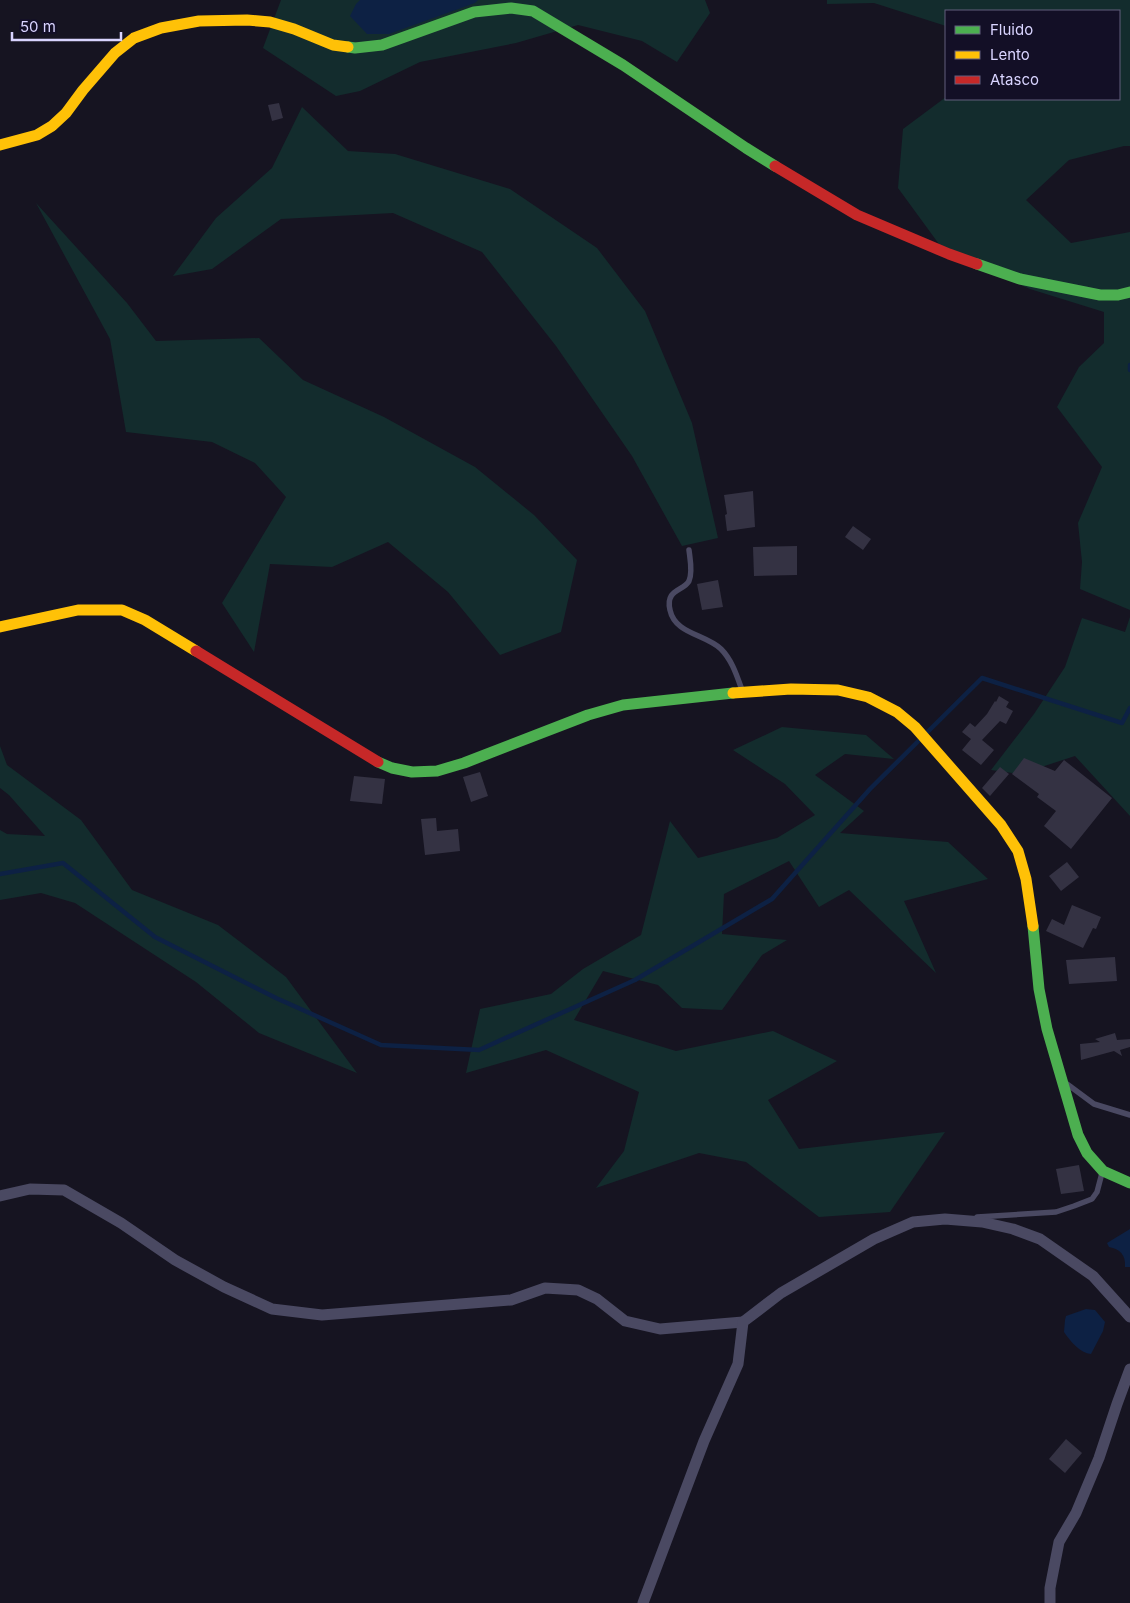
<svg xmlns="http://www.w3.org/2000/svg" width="1130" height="1603" font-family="Inter,sans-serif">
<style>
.green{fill:#132c2d}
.water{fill:#0d2144}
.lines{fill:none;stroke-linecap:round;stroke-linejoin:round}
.stream{stroke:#0d2144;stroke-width:4.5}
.building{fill:#343243}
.lane{stroke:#4a4962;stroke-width:5.5}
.street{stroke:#4a4962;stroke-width:11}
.fast{stroke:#4caf50;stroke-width:11}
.slow{stroke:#ffc107;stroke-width:11}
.jam{stroke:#c62828;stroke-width:11}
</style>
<rect width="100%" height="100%" fill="#161421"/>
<g class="green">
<polygon points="281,0 705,0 710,13 677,62 642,41 578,25 516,43 420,62 360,91 336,96 263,48"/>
<polygon points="827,0 1130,0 1130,146 1124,146 1069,160 1026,200 1071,243 1130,232 1130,610 1080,589 1082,562 1078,523 1102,467 1057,407 1079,367 1104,343 1104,312 1030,289 944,251 898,188 903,129 946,97 946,99 1119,99 1119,11 946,11 946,26 874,3 827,4"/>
<polygon points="302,107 348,151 395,154 510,189 597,248 645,311 692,423 718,538 682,546 632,456 556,346 482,252 393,213 281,219 212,269 173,276 216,218 272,168"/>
<polygon points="36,203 127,303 156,341 259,338 303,380 384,417 475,467 534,515 577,560 561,632 500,655 448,592 388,542 332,567 270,564 254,652 222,603 286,497 255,463 212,442 126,432 110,339"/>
<polygon points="1130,617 1130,816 1075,756 1020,774 991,770 1034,714 1065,667 1082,618 1125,632"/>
<polygon points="782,727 866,735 894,759 845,754 815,775 864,811 840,833 948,842 988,879 904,901 936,973 849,890 819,907 789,861 724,894 722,934 787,940 762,955 722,1010 682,1008 658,985 603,971 574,1020 676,1051 773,1031 837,1061 768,1100 799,1149 945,1132 890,1212 819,1217 746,1162 699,1153 596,1188 624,1151 639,1092 546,1050 466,1073 480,1009 551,994 583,969 641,935 670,821 698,858 777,838 815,815 785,784 733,750"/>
<polygon points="0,746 7,765 81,820 132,890 218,925 286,977 357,1073 259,1033 196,982 75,903 41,893 0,900 0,830 7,834 45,836 9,795 0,788"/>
</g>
<g class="water">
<polygon points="360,0 478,0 475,3 389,34 367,34 350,16 356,4"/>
<path d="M1130,1229V1267H1125C1126,1255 1120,1249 1109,1247L1107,1243Z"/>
<path d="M1086,1309L1095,1310L1105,1322L1103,1331L1091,1354C1080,1353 1070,1341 1064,1332L1065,1320L1066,1316Z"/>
</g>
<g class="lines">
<g class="stream">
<polyline points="1130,365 1130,370"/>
<polyline points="0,874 63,863 155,937 276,998 381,1045 479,1050 635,980 772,899 870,789 982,678 1122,723 1130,708"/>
</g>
</g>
<g class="building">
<polygon points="279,103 283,118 272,121 268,105"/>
<polygon points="753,491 755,527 727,531 725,515 727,514 724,495"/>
<polygon points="853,526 871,539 863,550 845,537"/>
<polygon points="797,546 797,575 754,576 753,547"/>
<polygon points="718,580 723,607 702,610 697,584"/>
<polygon points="999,696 1009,702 1006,707 1013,711 1006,724 1000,721 982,740 994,750 981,765 962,750 971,739 962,732 970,723 975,727 987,714 995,701 996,702"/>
<polygon points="1024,758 1055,771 1064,760 1112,798 1071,849 1044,826 1056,811 1037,797 1039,794 1012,774"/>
<polygon points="1000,767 1009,774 990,796 982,788"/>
<polygon points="480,772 488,796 471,802 463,777"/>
<polygon points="354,776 385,779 382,804 350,801"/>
<polygon points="436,818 437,831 458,829 460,851 425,855 421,819"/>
<polygon points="1067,862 1079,877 1061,891 1049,876"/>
<polygon points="1072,905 1101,917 1096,929 1093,928 1083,948 1046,931 1052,919 1064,925"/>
<polygon points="1115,957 1117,981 1069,984 1066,960"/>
<polygon points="1115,1033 1117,1040 1130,1039 1130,1047 1120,1050 1122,1056 1114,1051 1081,1060 1080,1044 1100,1042 1095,1039"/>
<polygon points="1079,1165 1084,1191 1061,1194 1056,1169"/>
<polygon points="1066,1439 1082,1453 1065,1473 1049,1459"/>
</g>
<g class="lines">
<g class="lane">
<path d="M689,550C690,559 693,572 689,581C684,591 665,589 670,610C675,634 705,634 721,649C732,660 737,676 742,690"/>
<polyline points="1067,1084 1094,1104 1130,1115"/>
<polyline points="977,1217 1056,1212 1074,1206 1092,1199 1097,1192 1102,1173"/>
</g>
<g class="street">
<polyline points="0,1196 30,1189 64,1190 121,1223 175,1260 224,1287 272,1309 322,1315 511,1300 545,1288 578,1290 597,1299 625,1321 660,1329 743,1322"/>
<polyline points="643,1603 704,1441 738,1364 743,1322 781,1293 874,1239 913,1222 945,1219 982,1222 1013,1229 1040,1239 1093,1276 1130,1317"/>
<polyline points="1050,1603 1050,1588 1059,1542 1076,1513 1099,1458 1117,1404 1130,1369"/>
</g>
<g class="fast">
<polyline points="348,47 355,48 382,45 474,12 511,8 533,11 623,65 746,148 775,166"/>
<polyline points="977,264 1020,279 1100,295 1118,295 1130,292"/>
<polyline points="378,762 392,768 412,772 437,771 464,763 588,715 623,705 733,693"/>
<polyline points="1033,926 1039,989 1047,1029 1078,1135 1087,1153 1103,1171 1130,1183"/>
</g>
<g class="slow">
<polyline points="0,145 37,135 52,126 66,113 83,90 115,53 134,38 161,28 199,21 247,20 270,22 294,29 333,45 348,47"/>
<polyline points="0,627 78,610 122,610 145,620 196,651"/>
<polyline points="733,693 791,689 838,690 868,697 897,712 915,727 1001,825 1018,851 1026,879 1033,926"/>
</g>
<g class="jam">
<polyline points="775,166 857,215 949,254 977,264"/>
<polyline points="196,651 378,762"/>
</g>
</g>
<rect x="945" y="10" width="175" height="90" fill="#130f26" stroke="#625e7d"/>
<rect x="955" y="26" width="25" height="8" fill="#4caf50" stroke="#625e7d"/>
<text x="990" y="35" font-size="15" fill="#d9d4ff">Fluido</text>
<rect x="955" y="51" width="25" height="8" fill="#ffc107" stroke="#625e7d"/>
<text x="990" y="60" font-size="15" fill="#d9d4ff">Lento</text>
<rect x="955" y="76" width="25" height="8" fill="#c62828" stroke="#625e7d"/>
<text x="990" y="85" font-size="15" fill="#d9d4ff">Atasco</text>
<path d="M12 32v8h109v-8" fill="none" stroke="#d9d4ff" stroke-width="2.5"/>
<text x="20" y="32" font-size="15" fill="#d9d4ff" stroke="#130f26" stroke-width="4" paint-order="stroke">50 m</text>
</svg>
